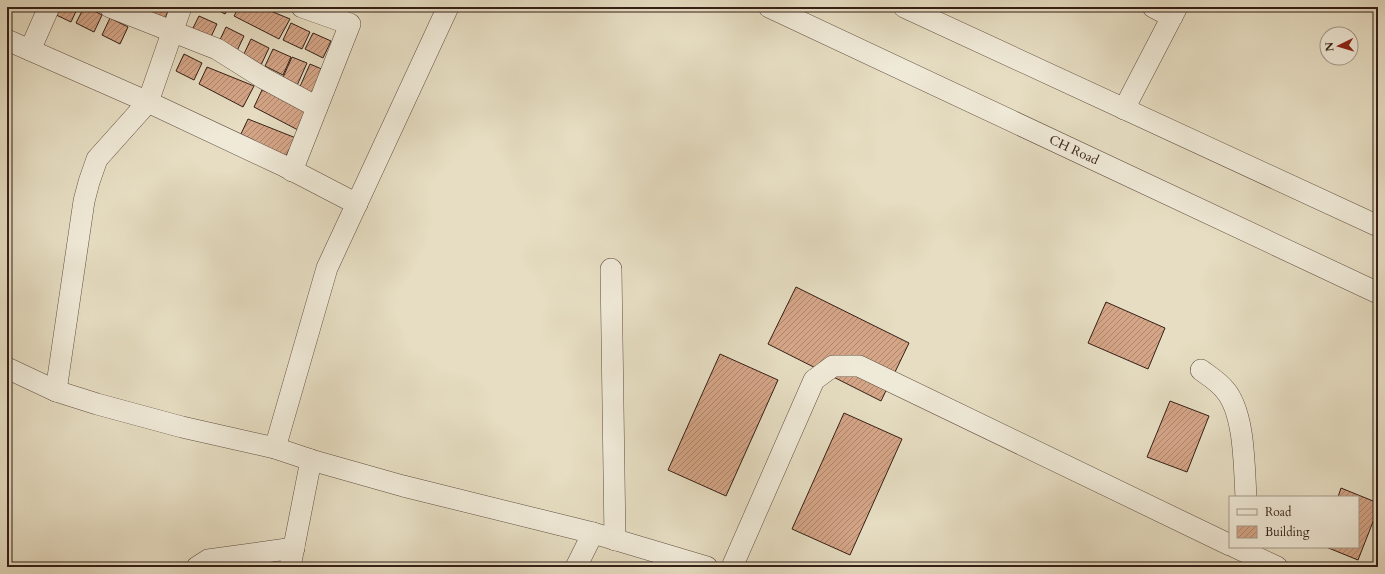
<svg xmlns="http://www.w3.org/2000/svg" width="1385" height="574" font-family="Cardo,serif">
<style>
.building{fill:url(#building-hatch);stroke:#351f16}
.lines{fill:none;stroke-linecap:round;stroke-linejoin:round}
.minor-casing{stroke:#614e41;stroke-width:22}
.minor{stroke:#efe9d7;stroke-width:21}
.labels{text-anchor:middle;dominant-baseline:central;stroke-width:3.5;stroke-linejoin:round;paint-order:stroke}
.street-label{font-size:13px;fill:#351f16;stroke:#efe9d7}
</style>
<defs>
<pattern id="building-hatch" width="6" height="6" patternUnits="userSpaceOnUse"><rect width="6" height="6" fill="#d4a587"/><path d="M-1 1l2-2M0 6l6-6M5 7l2-2" fill="none" stroke="#ad866d"/></pattern>
</defs>
<rect width="100%" height="100%" fill="#e6ddc2"/>
<filter id="stains"><feTurbulence type="fractalNoise" baseFrequency=".005" numOctaves="4"/><feColorMatrix values="0 0 0 0 .2 0 0 0 0 .09 0 0 0 0 .02 0 0 0 .5 -.17"/></filter>
<radialGradient id="worn" r=".72"><stop offset=".6" stop-color="#630" stop-opacity="0"/><stop offset="1" stop-color="#630" stop-opacity=".3"/></radialGradient>
<g class="building">
<polygon points="55,7 78,7 71,22 52,13"/>
<polygon points="84,7 87,7 102,15 94,32 76,23"/>
<polygon points="147,7 170,7 163,23 144,14"/>
<polygon points="212,7 229,7 225,14"/>
<polygon points="239,7 261,7 290,19 279,39 234,16"/>
<polygon points="199,16 217,24 209,41 191,32"/>
<polygon points="110,18 128,27 120,44 102,35"/>
<polygon points="291,23 310,32 302,49 283,40"/>
<polygon points="226,27 244,36 236,53 218,44"/>
<polygon points="313,33 331,41 323,58 305,49"/>
<polygon points="251,39 269,48 261,65 243,56"/>
<polygon points="273,49 291,57 283,75 265,66"/>
<polygon points="184,54 202,63 194,80 176,71"/>
<polygon points="292,57 307,63 295,90 280,84"/>
<polygon points="310,64 324,70 312,98 298,91"/>
<polygon points="207,67 254,86 243,107 199,84"/>
<polygon points="262,90 310,109 298,130 254,107"/>
<polygon points="248,119 296,138 284,159 240,136"/>
<polygon points="796,287 909,343 881,401 768,344"/>
<polygon points="1106,302 1165,328 1148,369 1088,343"/>
<polygon points="720,354 778,380 726,496 668,470"/>
<polygon points="1170,401 1209,416 1187,472 1147,457"/>
<polygon points="844,413 902,439 850,555 792,529"/>
<polygon points="1341,488 1378,503 1378,509 1358,560 1326,547 1358,547 1358,497 1338,497"/>
</g>
<g class="lines">
<g class="minor-casing">
<g id="minor">
<polyline points="110,7 217,49 263,78 317,107"/>
<polyline points="769,7 1378,293"/>
<polyline points="904,7 1378,226"/>
<polyline points="1153,7 1172,17"/>
<polyline points="7,40 148,102 282,165 357,204"/>
<polyline points="30,50 49,7"/>
<polyline points="1124,109 1177,7"/>
<polyline points="292,171 350,24 302,7"/>
<polyline points="611,269 615,540"/>
<polyline points="7,368 56,391 97,404 182,427 275,448 311,460 403,486 593,533 707,567"/>
<path d="M1201,370C1209,376 1219,382 1225,390C1245,413 1244,467 1246,497"/>
<polyline points="56,391 84,201 89,182 97,159 148,102 181,7"/>
<polyline points="275,448 327,268 448,7"/>
<polyline points="1235,547 1277,567"/>
<polyline points="197,567 208,560 294,548"/>
<polyline points="290,567 311,460"/>
<polyline points="576,567 593,533"/>
<polyline points="732,567 814,380 833,366 859,366 1230,545"/>
</g>
</g>
<use href="#minor" class="minor"/>
</g>
<g class="labels">
<g class="street-label">
<text transform="translate(1074 150) rotate(25)">CH Road</text>
</g>
</g>
<rect width="1385" height="574" fill="none" stroke="#e6ddc2" stroke-width="24"/>
<rect x="8" y="8" width="1369" height="558" fill="none" stroke="#351f16" stroke-width="2"/>
<rect x="12" y="12" width="1361" height="550" fill="none" stroke="#351f16"/>
<rect x="1229" y="496" width="130" height="52" fill="#efe9d7" stroke="#a5988a"/>
<rect x="1237" y="509" width="20" height="6" fill="#efe9d7" stroke="#a5988a"/>
<text x="1265" y="516" font-size="12" fill="#351f16">Road</text>
<rect x="1237" y="526" width="20" height="12" fill="url(#building-hatch)" stroke="#a5988a"/>
<text x="1265" y="536" font-size="12" fill="#351f16">Building</text>
<g transform="translate(1339 46) rotate(265)"><circle r="19" fill="#efe9d7" stroke="#a5988a"/>
<path d="M0-3L7 15L0 10L-7 15Z" fill="#8f2418"/>
<text y="-6" font-size="11" font-weight="bold" text-anchor="middle" fill="#351f16">N</text>
</g>
<rect width="100%" height="100%" filter="url(#stains)"/>
<rect width="100%" height="100%" fill="url(#worn)"/>
</svg>
